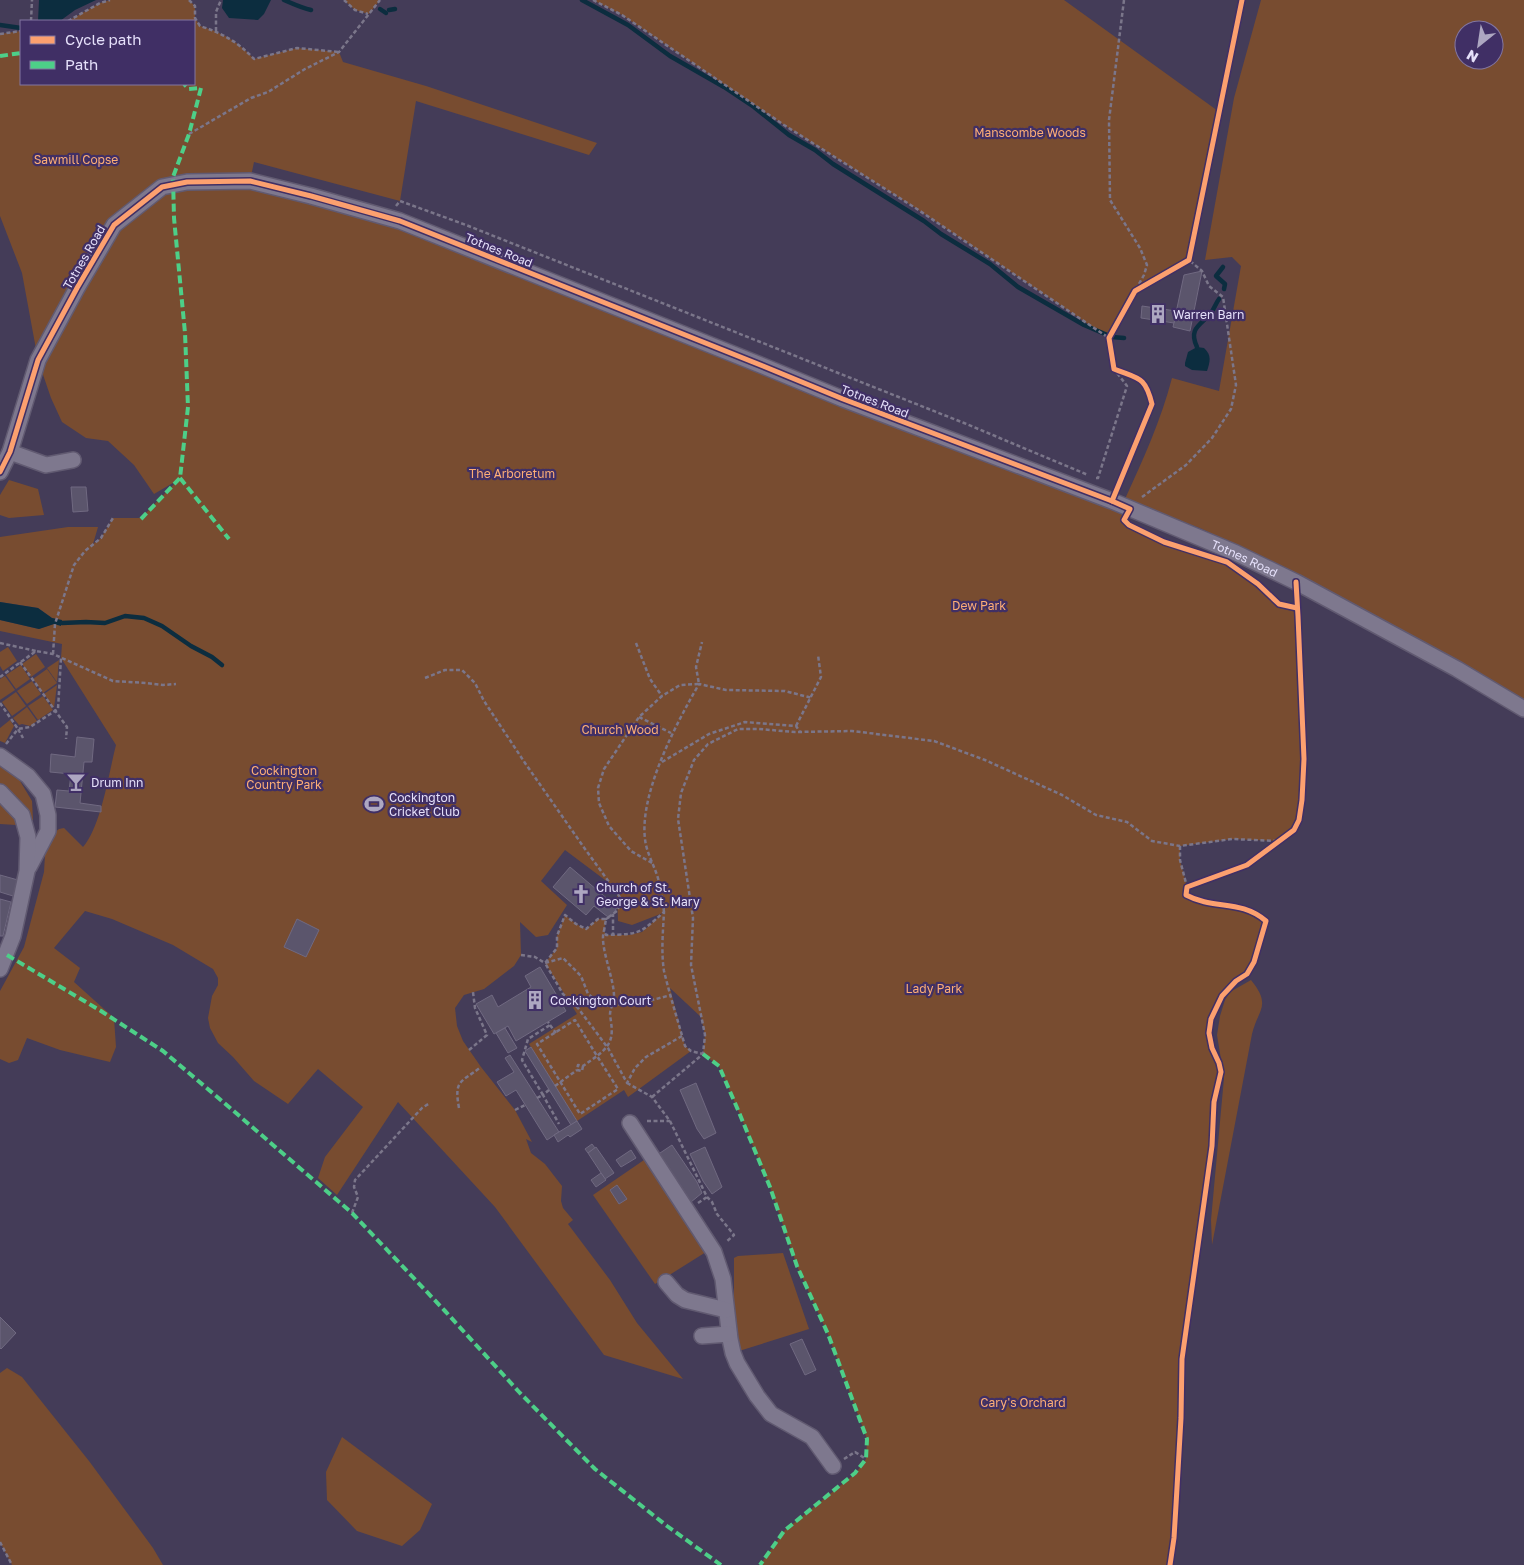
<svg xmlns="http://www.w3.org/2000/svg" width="1524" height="1565" font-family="'Golos Text',sans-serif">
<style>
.green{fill:#784c30;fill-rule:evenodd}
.water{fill:#0c2d3f}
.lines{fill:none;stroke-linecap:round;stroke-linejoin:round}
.stream{stroke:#0c2d3f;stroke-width:4.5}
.building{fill:#5b556c;stroke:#706981}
.minor-casing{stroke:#615a71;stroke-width:18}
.path{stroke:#7b768a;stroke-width:2.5;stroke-dasharray:4 2.5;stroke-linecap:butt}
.minor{stroke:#7e788e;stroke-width:15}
.quiet{stroke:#4dcf88;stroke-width:4;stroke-dasharray:8 4;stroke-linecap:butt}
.cycleway-casing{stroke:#402f65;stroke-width:8}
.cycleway{stroke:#fca06f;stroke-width:5}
.labels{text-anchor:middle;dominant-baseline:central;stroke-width:4.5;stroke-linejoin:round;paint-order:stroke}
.park-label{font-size:12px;fill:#fdae76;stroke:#402f65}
.street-label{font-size:12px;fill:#e5e0fa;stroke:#402f65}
.poi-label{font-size:12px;fill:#e5e0fa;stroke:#402f65;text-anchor:start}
</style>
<rect width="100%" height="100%" fill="#443c58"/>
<g class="green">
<path d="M110,0H189L195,6V18L200,26C223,33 237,41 254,59L297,48L339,52L343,62L426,86L597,143L589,155L416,101L400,201L254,162L250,181L400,221L1130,509L1124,520L1129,525L1164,542L1227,562L1258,584L1279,604L1297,608L1304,759L1302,800L1299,820L1294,830L1278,841L1232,839L1180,846V860L1187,887L1186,895C1214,910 1240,899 1266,921L1254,962L1247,974L1236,981L1222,996L1211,1019L1210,1028L1213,1051L1219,1063L1221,1072L1215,1097L1212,1146L1200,1245H1198L1182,1359L1181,1418L1176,1505L1174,1538L1170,1565H760L784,1531L856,1473L866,1459L867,1439L828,1334L797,1266L770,1187L738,1110L719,1066L703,1054L705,1035L701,1017L670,988L685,1046L691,1051L628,1097L624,1090L577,1121L529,1044L577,1014L545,963L557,948V936L565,915L576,924L586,929L598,919H606L604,931L606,935H629L642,932L663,913L632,925L618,921L617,889L565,850L541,881L567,905L548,935L536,937L520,922L521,955L514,966L484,989L464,995L455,1008L457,1026L463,1041L481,1067L515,1110L532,1142L526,1139L531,1153L545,1164L562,1186L561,1201L563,1208L573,1220L568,1224L610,1280L637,1323L683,1379L604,1355L495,1207L398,1102L337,1195L318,1178L325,1157L363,1107L318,1069L288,1104L254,1081L233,1057L218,1043L210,1028L208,1018L212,996L218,985V978L213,969L173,945L112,919L85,911L54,948L80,968L74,982L114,1018L116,1047L110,1062L60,1050L27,1038L18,1060L9,1063L0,1059V991L24,947L44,872L45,855L51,835L59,829L64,828L83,847C101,827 109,772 116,745L61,658L62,644L0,631V620L39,629L62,621L52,618L38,608L0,602V537L68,527H98L93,544L101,538L113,518H141L178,480L154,494L134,465L108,441L86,438L62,422L51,398L38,360L22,273L0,216V34L21,31V84H194V21H68L100,3Z"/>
<polygon points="344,0 380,0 369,14 355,10"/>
<polygon points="593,0 1064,0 1218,111 1189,260 1135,291 1109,338 917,209 784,125 622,15"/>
<path d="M1261,0H1524V702L1260,557L1202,529L1125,499C1143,460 1161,420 1172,378L1219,391L1241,266L1232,257L1205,260L1234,98ZM1464,30H1494V60H1464Z"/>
<polygon points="9,480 38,489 44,515 9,518 0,515 0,495"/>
<polygon points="8,647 17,661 3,671 0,666 0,652"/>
<polygon points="36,654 45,667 31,677 22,664"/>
<polygon points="59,660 57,682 47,668"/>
<polygon points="21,665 30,679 16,689 6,675"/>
<polygon points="47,669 57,683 43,693 33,679"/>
<polygon points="5,676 15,690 0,700 0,679"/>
<polygon points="32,681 41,694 27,704 17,691"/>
<polygon points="57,685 54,708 44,694"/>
<polygon points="16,692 26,706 12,716 2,702"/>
<polygon points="43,696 53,710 38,720 28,706"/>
<polygon points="27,707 37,721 30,726 22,724 19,725 13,718"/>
<polygon points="10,720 14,726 5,743 0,741 0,728"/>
<polygon points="0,765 17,776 32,801 33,820 16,825 0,824"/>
<path d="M1251,980C1272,1006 1258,1009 1252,1034L1212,1245L1211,1220L1224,1078L1217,1035L1220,1016L1225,1000L1230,992Z"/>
<polygon points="644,1160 706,1252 655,1284 593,1195"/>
<polygon points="783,1253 809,1329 739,1351 734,1317 734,1258 738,1256"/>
<polygon points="7,1368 22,1377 89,1461 153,1548 163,1565 12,1565 0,1542 0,1373"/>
<polygon points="342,1437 432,1504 420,1530 402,1546 357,1531 327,1500 326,1472"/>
</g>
<g class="water">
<polygon points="39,0 96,0 75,10 60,21 38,21"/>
<polygon points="223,0 271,0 264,14 258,20 229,18 222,8"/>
<path d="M1197,347L1204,348C1212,355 1210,362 1207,371L1192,370L1185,366V363L1188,352Z"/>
<polygon points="0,602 38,608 52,618 62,620 61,626 54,624 39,629 0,620"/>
</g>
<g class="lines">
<g class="stream">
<path d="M284,0C293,4 302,8 311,10"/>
<polyline points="582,0 628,25 670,56 724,87 754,107 789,135 815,150 833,164 924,221 941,234 990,264 1018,287 1084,325 1112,337 1124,338"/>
<polyline points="380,9 386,13"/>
<polyline points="389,10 395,9"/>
<polyline points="0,25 21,28"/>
<polyline points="1223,267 1216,276 1225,284 1224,289"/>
<path d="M1197,347C1188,328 1201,325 1211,313C1214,309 1216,303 1219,299"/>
<polyline points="62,623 86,622 105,623 125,616 144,618 162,626 191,646 212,657 222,665"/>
</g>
</g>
<g class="building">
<polygon points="1202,271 1190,331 1173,327 1184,275"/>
<polygon points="1142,306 1176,311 1174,323 1141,318"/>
<polygon points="71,487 86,487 88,511 73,512"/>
<polygon points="77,737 94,739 92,762 84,762 80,803 101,806 101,812 55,807 57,790 69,791 71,774 50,772 51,754 75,757"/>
<polygon points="570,867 617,907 613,915 608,917 594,906 586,915 553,887"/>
<polygon points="0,875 18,880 13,896 0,892"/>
<polygon points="0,899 11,902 3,936 0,936"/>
<polygon points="297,919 319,930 306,957 284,947"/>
<polygon points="540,967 566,1011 516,1041 508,1026 494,1034 476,1004 492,995 498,1007 531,987 525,976"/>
<polygon points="505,1028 517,1048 508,1053 496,1033"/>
<polygon points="531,1047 577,1121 571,1125 525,1051"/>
<polygon points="510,1055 559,1132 547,1140 516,1090 506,1096 497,1082 514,1072 505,1058"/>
<polygon points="696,1083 716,1133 704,1139 697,1129 680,1090"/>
<polygon points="577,1121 582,1129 570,1137 568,1135 558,1142 554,1135"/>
<polygon points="592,1144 595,1148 588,1153 585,1149"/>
<polygon points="672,1145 697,1182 702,1193 691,1202 657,1155"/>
<polygon points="596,1147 614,1173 605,1179 588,1153"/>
<polygon points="705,1147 722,1187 712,1194 703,1181 690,1154"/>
<polygon points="631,1150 636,1158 621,1167 616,1160"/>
<polygon points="601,1173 606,1180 596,1187 591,1180"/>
<polygon points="617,1185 627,1199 619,1204 610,1190"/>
<polygon points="0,1317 16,1333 1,1349 0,1348"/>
<polygon points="802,1339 816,1370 805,1375 790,1344"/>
</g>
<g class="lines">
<g class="minor-casing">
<g id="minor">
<polyline points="10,452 46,465 73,460"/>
<path id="s1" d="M0,472L10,452L38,360L77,288L114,225L162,187L187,182L250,181L311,196L400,221L763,366L843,399L1112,501L1236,553L1296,582L1457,669L1524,709"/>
<polyline points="0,756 28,776 43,794 48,815 48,831 29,867"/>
<polyline points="0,792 22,815 28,837 27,871 13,936 0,969"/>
<polyline points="630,1123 714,1252 723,1279 730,1339 733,1353 737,1363 757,1396 771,1414 812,1437 833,1466"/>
<polyline points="666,1282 677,1295 685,1300 726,1310"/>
<polyline points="702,1336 729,1334"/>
</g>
</g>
<g class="path">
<path d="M189,0L195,6V18L200,26C222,33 238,42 254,59L297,48L338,52"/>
<polyline points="344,0 355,10 368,14"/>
<polyline points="593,0 622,15 784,125 917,209 1109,338"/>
<polyline points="1124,0 1109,120 1110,200 1140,248 1147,265 1144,275 1135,291"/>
<polyline points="31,21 32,0"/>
<polyline points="68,21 100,3 110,0"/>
<polyline points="216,31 216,12 221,0"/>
<polyline points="0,34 21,31"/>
<polyline points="189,134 251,98 268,92 305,69 339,52 380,0"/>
<polyline points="396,206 400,201 466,225 964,423 1088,475"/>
<polyline points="1096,478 1098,478 1127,386 1114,369"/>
<polyline points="1142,497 1186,465 1212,438 1231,409 1236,385 1223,297 1209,286 1202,271 1189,260"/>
<polyline points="0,643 36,651"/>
<polyline points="636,643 650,679 662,696"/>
<polyline points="53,654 55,624 74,565 85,551 101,538 113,518"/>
<polyline points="20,662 67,727 66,739"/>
<polyline points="0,677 36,651 53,654 113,681 146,683 163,685 176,684"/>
<polyline points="425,678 445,670 462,670 475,683 484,701 525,763 585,849 622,900 617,911 606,919 613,915 613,934"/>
<polyline points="0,703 18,729 30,727 55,711 58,709 61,658"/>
<polyline points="639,717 671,733"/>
<polyline points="796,726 821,677 818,655"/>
<polyline points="6,744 18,729 23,738"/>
<polyline points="662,762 709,734 745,722 796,726 800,732"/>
<polyline points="1180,846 1180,860 1187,887"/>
<polyline points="652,863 631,851 609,826 599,803 598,788 604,769 639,717 662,696 680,685 699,684 696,667 702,642"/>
<path d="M664,912C663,902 661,891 659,882C656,869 649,858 646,845C636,799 676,724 699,684L726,690L785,691L812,698"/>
<polyline points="521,955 535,957 545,963 563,958 581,976 588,994 602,1005 611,1006 629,1003 641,1003 671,995"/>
<polyline points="550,1025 556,1033"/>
<path d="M682,1036L646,1057L635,1068L627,1083L608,1048L578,1008L563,994L545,963L557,948V936L565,915L576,924L586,929L598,919H606L604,931L606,935C641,934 639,934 664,912C663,931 661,952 664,971C670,996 678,1021 685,1046L691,1051L703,1054"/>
<polyline points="469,1050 487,1035 475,1008 473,992"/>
<path d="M583,1066L582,1071L577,1070L578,1065L583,1066L597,1056L575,1020L537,1044L580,1114L618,1089L597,1056C614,1043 613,1034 610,1015C610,1008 614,1002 614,996C614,978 599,945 604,931"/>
<polyline points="627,1083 652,1097 670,1121 707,1197 712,1202 717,1214 734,1235 726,1242"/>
<polyline points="555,1086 577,1070"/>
<polyline points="549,1090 543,1095 559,1124"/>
<polyline points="652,1097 703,1054 705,1035 691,965 693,918 678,819 681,793 694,760 708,744 738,729 759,729 795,732 852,731 934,741 985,760 1062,795 1096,815 1127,822 1152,841 1180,846 1232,839 1278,841"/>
<polyline points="537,1098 543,1095 522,1060 528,1039 550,1025 548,1022"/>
<path d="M459,1108C454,1080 460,1083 481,1067"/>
<polyline points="515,1110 525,1105"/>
<polyline points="647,1121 670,1121"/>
<polyline points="698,1203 707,1197"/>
<polyline points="352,1213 358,1197 354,1187 355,1180 422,1108 430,1103"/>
<polyline points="844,1459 855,1452 866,1459"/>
<polyline points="0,1542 12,1565"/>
</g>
<use href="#minor" class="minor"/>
<g class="quiet">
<polyline points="0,56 21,53"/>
<polyline points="180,478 229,539"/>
<polyline points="141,519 180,478 188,407 185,333 174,218 173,177 189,134 201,88 189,89 184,84"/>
<polyline points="7,955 101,1011 163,1051 222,1101 352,1213 445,1311 520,1393 595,1469 667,1526 721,1565"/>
<polyline points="703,1054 719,1066 738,1110 770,1187 797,1266 828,1334 867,1439 866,1459 855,1473 784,1531 760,1565"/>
</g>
<g class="cycleway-casing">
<g id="cycleway">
<polyline points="0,472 10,452 38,360 77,288 114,225 162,187 187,182 250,181 311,196 400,221 763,366 843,399 1112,501 1130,509 1124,520 1129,525 1164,542 1227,562 1258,584 1279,604 1297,608"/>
<path d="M1112,501L1152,404C1145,376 1139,379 1114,369L1109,338L1135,291L1189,260L1242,0"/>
<path d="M1170,1565L1174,1538L1176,1505L1181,1418L1182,1359L1212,1146L1214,1102L1221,1072L1219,1063L1212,1048L1209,1033L1211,1019L1222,996L1236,981L1247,974L1254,962L1266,921C1240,899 1214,910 1186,895L1187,887L1247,865L1294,830L1299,820L1302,800L1304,759L1298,616L1296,582"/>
</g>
</g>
<use href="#cycleway" class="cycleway"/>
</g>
<defs>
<g id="building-bare" transform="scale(1.5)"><path d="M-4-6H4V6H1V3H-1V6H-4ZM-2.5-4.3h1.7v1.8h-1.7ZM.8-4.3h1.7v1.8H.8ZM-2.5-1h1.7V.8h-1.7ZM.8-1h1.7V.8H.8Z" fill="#ada7c1" stroke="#402f65" stroke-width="2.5" paint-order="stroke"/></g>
<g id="bar-bare" transform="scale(1.5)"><path d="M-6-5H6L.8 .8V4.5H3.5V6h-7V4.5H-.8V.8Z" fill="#ada7c1" stroke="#402f65" stroke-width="2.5" paint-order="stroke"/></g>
<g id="stadium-bare" transform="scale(1.5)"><path d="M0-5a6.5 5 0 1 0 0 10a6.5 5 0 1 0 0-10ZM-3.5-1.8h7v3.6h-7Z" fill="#ada7c1" stroke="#402f65" stroke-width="2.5" paint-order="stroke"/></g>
<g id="church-bare" transform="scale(1.5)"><path d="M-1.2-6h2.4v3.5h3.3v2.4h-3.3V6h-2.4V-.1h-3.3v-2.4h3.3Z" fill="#ada7c1" stroke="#402f65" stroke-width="2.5" paint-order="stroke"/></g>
</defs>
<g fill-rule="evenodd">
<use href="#building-bare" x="1158" y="314"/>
<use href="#bar-bare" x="76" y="782"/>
<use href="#stadium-bare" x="374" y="804"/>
<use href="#church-bare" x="581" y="894"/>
<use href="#building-bare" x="535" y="1000"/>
</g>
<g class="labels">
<g class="park-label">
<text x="1030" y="132">Manscombe Woods</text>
<text x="76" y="159">Sawmill Copse</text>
<text x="512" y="473">The Arboretum</text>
<text x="979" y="605">Dew Park</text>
<text x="620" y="729">Church Wood</text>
<text x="284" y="770">Cockington<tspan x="284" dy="14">Country Park</tspan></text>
<text x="934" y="988">Lady Park</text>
<text x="1023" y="1402">Cary's Orchard</text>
</g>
<g class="street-label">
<text transform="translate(499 250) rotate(22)">Totnes Road</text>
<text transform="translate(84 257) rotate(-60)">Totnes Road</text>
<text transform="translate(875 401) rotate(21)">Totnes Road</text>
<text stroke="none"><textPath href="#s1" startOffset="1488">Totnes Road</textPath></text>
</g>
<g class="poi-label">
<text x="1173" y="314">Warren Barn</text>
<text x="91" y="782">Drum Inn</text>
<text x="389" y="797">Cockington<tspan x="389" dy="14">Cricket Club</tspan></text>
<text x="596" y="887">Church of St.<tspan x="596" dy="14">George &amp; St. Mary</tspan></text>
<text x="550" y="1000">Cockington Court</text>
</g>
</g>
<rect x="20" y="20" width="175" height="65" fill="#402f65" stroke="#8276a1"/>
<rect x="30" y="36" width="25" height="8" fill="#fca06f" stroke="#8276a1"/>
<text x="65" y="45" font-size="15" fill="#e5e0fa">Cycle path</text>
<rect x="30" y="61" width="25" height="8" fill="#4dcf88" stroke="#8276a1"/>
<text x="65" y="70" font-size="15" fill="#e5e0fa">Path</text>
<g transform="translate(1479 45) rotate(210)"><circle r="24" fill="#402f65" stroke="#8276a1"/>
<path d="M0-4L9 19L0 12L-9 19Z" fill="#ada7c1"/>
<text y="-8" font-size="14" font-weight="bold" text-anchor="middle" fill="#e5e0fa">N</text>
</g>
</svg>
